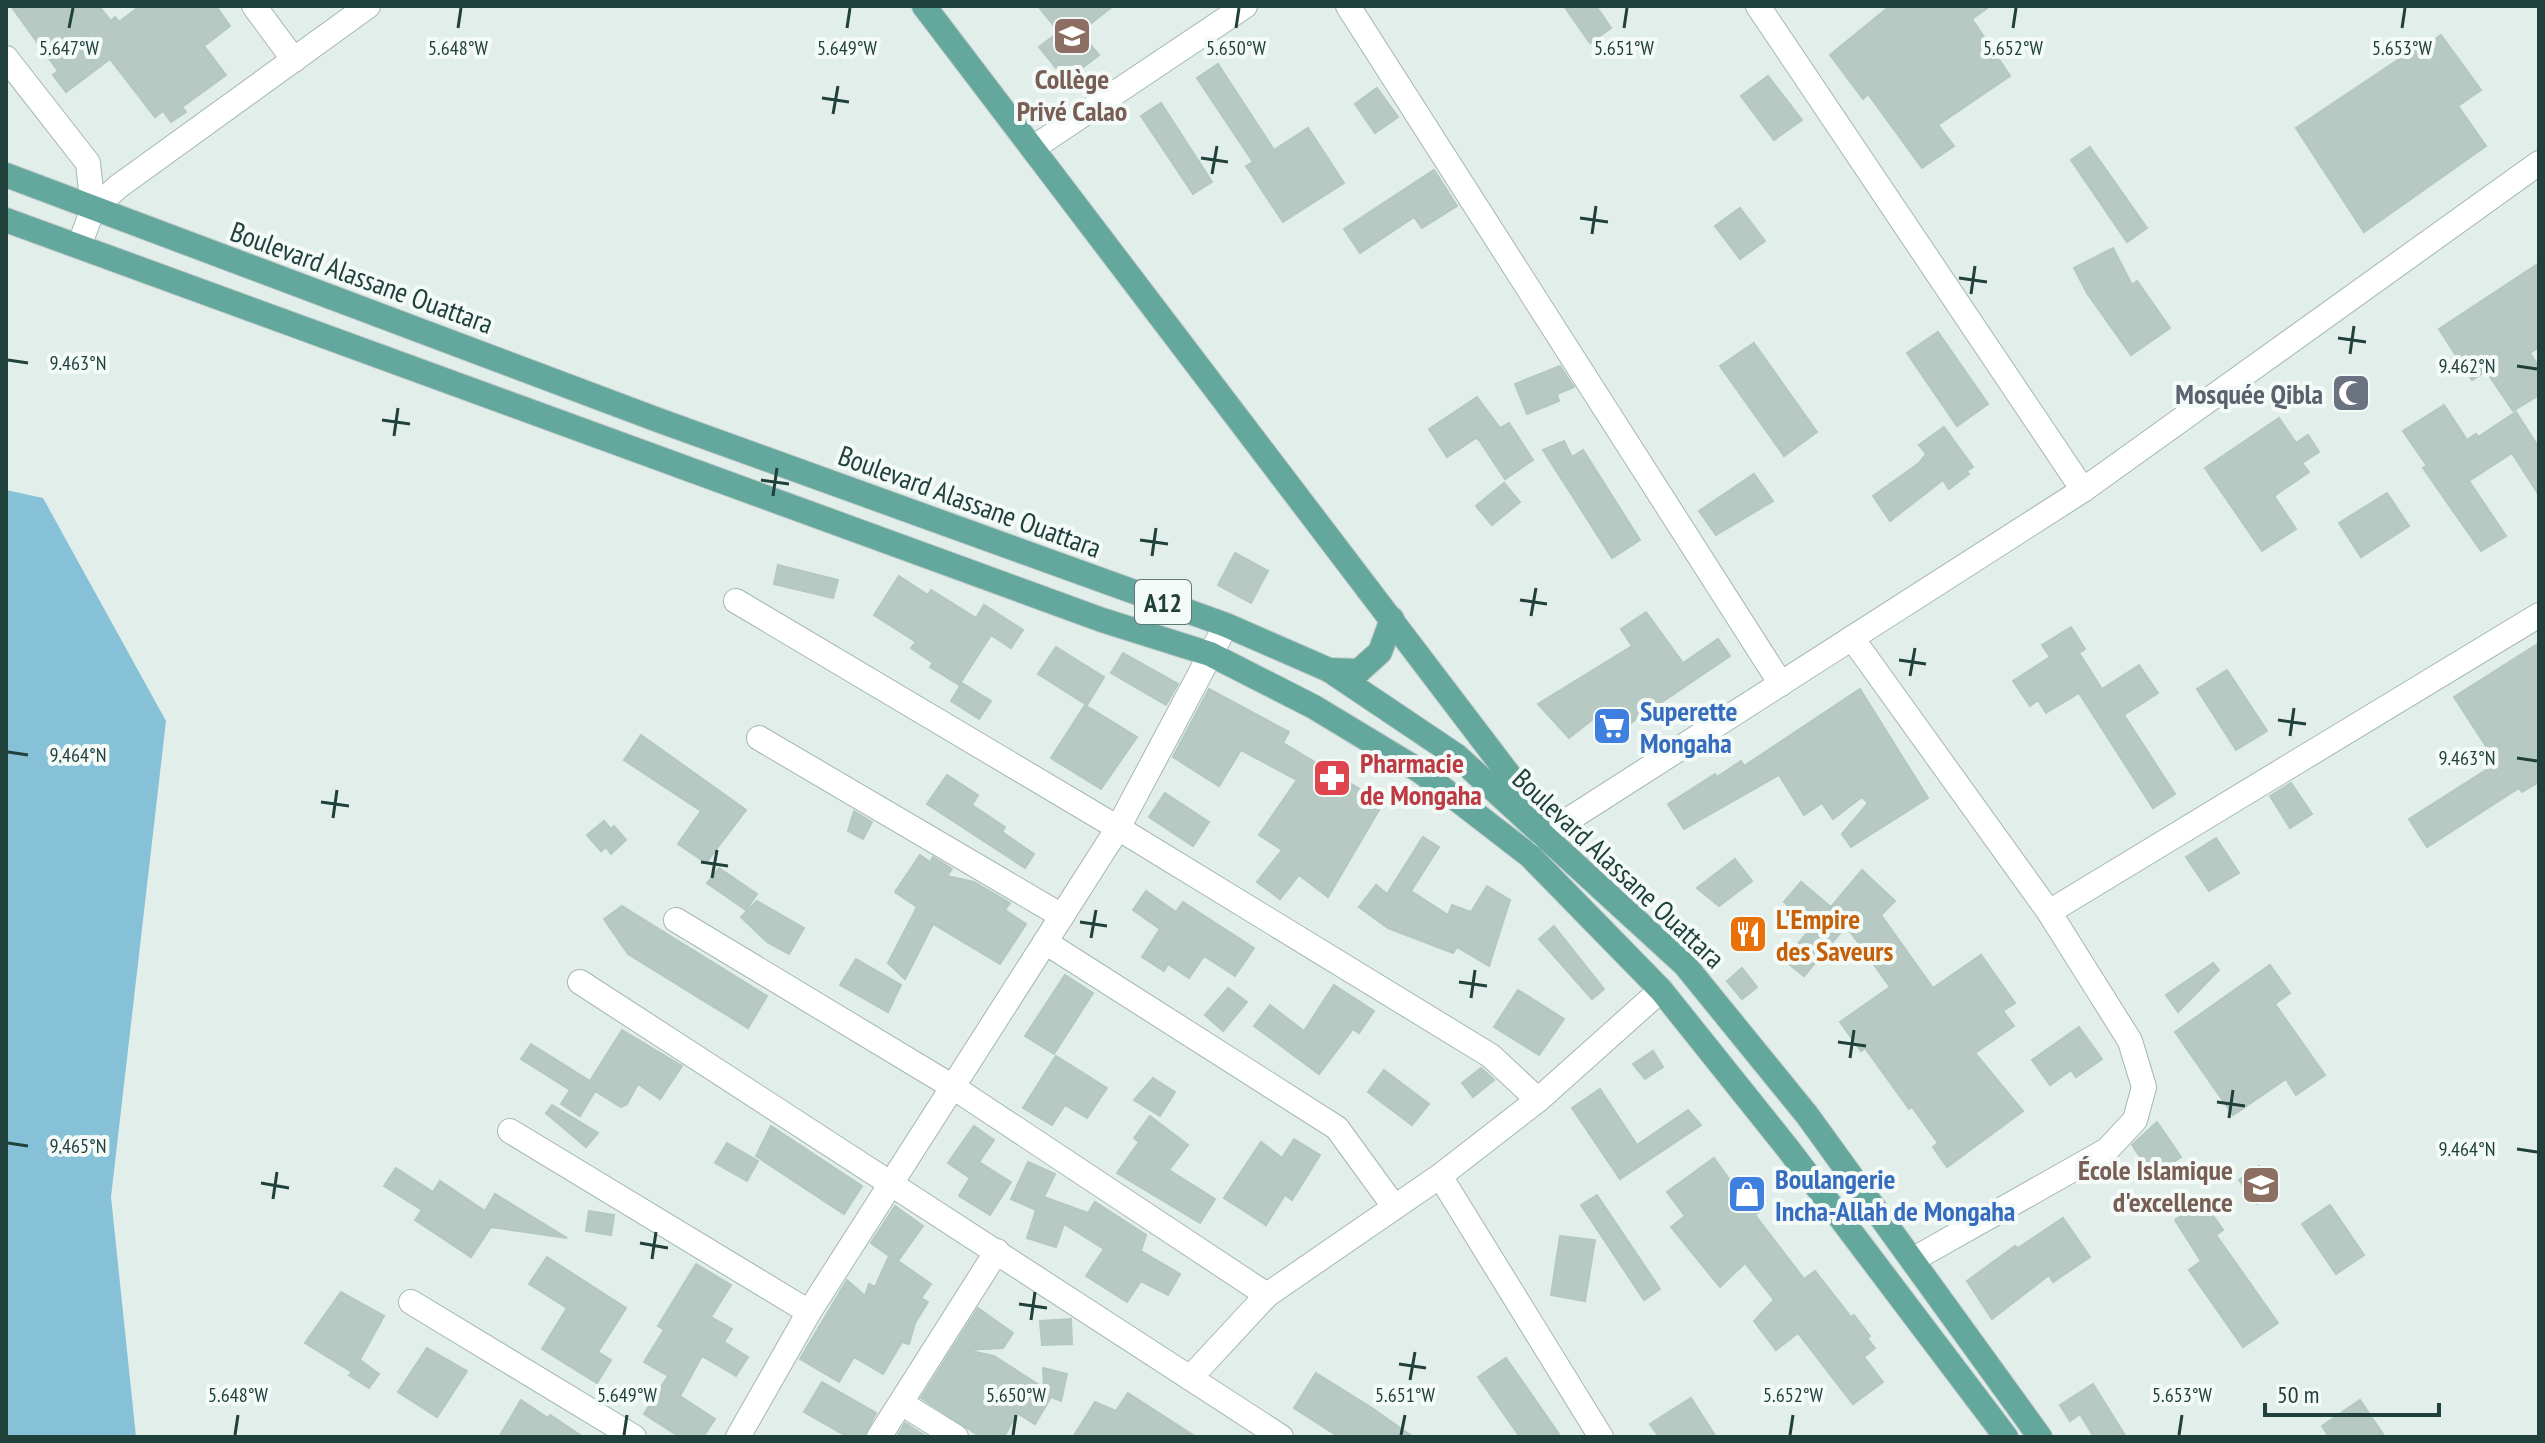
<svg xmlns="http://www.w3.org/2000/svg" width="2545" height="1443" font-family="'PT Sans Narrow',sans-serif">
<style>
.water{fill:#86c1d7}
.building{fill:#b7c9c3;stroke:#b4c8c2;stroke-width:2}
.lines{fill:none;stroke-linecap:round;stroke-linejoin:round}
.minor-casing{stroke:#a4b6b2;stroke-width:26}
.major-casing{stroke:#c1cac8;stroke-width:26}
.minor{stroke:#fff;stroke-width:24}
.major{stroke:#63a79d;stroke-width:24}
.ticks{fill:none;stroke:#20403b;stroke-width:3}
.labels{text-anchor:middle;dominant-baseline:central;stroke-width:8;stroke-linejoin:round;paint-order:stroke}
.shield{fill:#f3faf7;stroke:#5f7873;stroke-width:2}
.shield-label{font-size:26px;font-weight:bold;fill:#20403b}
.education-label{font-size:28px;font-weight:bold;fill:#785e54;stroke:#f3faf7}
.street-label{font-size:28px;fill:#20403b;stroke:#f3faf7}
.worship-label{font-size:28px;font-weight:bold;fill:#5b616d;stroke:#f3faf7;text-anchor:end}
.shop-label{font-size:28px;font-weight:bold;fill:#366cbe;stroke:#f3faf7;text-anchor:start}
.health-label{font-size:28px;font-weight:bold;fill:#be3a42;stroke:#f3faf7;text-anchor:start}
.food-label{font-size:28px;font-weight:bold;fill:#c56008;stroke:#f3faf7;text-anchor:start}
.ticks-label{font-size:20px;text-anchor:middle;fill:#20403b;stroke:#f3faf7;stroke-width:8;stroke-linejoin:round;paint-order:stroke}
</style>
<rect width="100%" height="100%" fill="#e2eeea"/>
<polygon class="water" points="6,490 43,498 166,721 111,1197 136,1437 6,1437"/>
<g class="building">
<polygon points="11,6 99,6 111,21 115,17 119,22 140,6 216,6 230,26 204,46 226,75 182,107 186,112 171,122 163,111 155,117 110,59 66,92 53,75 58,71"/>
<polygon points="1038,6 1113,6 1080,32 1099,55 1066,80 1039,47 1059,32"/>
<polygon points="1564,6 1596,6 1611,28 1590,43"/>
<polygon points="1890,6 1990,6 1972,19 2010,76 1938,125 1954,146 1922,168 1868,94 1863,99 1830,55"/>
<polygon points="2441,35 2481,90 2458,106 2486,146 2364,232 2296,128 2420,45 2423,48"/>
<polygon points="1218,64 1274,150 1308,128 1344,183 1283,222 1246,166 1253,162 1197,78"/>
<polygon points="1768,76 1802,120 1774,140 1741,96"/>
<polygon points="1377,88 1398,117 1375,133 1355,104"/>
<polygon points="1161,103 1212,182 1193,194 1141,116"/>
<polygon points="2090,147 2147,228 2127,242 2071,160"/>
<polygon points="1434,170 1457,206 1422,228 1414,217 1360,253 1344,229"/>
<polygon points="1740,208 1765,241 1740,259 1715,226"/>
<polygon points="2113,248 2132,285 2137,281 2170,328 2131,355 2087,293 2074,268"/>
<polygon points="2539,263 2539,347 2530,353 2539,367 2539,395 2513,411 2486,371 2472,380 2439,329"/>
<polygon points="1938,332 1988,404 1957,426 1907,353"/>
<polygon points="1754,343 1817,432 1784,456 1720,366"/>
<polygon points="1560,366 1574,387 1557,394 1559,401 1527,414 1515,384"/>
<polygon points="1477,397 1500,428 1509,423 1533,460 1505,479 1479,440 1476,438 1447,457 1429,429"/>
<polygon points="2444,405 2467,440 2476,434 2478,437 2516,412 2539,448 2539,495 2512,453 2469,481 2506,536 2481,551 2423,468 2427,466 2403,431"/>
<polygon points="2279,418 2296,443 2308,435 2319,452 2302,463 2309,472 2274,496 2296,529 2262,551 2205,468"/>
<polygon points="1944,427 1973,467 1967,471 1969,474 1949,489 1943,480 1890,521 1873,496 1919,463 1926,454 1919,445"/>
<polygon points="1564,441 1572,457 1583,450 1640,540 1612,558 1543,450"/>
<polygon points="1754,474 1773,501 1716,535 1699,511"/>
<polygon points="1504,483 1520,502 1492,525 1476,506"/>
<polygon points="2387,493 2409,526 2361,557 2339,523"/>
<polygon points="1235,553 1268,571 1251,603 1218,585"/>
<polygon points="778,565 838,580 833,598 774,584"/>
<polygon points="899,576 928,595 931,590 976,618 984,605 1023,630 1011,648 991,635 959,685 930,667 933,663 911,648 916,642 874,615"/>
<polygon points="1646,612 1683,663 1718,639 1730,656 1610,737 1597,716 1569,738 1538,704 1632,646 1621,629"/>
<polygon points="2071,627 2085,649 2079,653 2102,689 2139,665 2158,693 2124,715 2175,794 2153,808 2079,693 2046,713 2038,700 2030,706 2013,681 2050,657 2042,645"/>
<polygon points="2539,643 2539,782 2522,792 2519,788 2427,847 2409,819 2497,763 2454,697"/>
<polygon points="1056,647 1104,677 1087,705 1038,674"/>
<polygon points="1123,653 1178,684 1166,705 1111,673"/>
<polygon points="2227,670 2267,731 2236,750 2197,689"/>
<polygon points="962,683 991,701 979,719 951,701"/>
<polygon points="1209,689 1289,732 1283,743 1383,803 1328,897 1299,875 1280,899 1257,882 1282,850 1259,835 1297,780 1241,750 1219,786 1173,757"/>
<polygon points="1860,689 1928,798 1851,847 1842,834 1868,803 1862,797 1833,819 1822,803 1804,815 1779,775 1684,829 1668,804 1715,774 1717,777 1741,761 1744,766"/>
<polygon points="1085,705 1137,737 1101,789 1051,758"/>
<polygon points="641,735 746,810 706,863 678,844 701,811 624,760"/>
<polygon points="947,775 978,795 972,805 1005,827 1002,832 1034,854 1025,868 927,804"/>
<polygon points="2291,783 2312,814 2290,828 2270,796"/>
<polygon points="1165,793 1209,822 1193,846 1149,817"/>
<polygon points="854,811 872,822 863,839 848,831"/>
<polygon points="604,821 611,829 614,826 626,840 611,854 606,847 601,851 587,835"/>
<polygon points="1423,837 1439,847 1411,891 1448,915 1452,905 1471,912 1487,886 1510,900 1489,966 1457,947 1453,953 1388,928 1359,907 1376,885 1387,894"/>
<polygon points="2216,838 2239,873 2209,891 2186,857"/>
<polygon points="920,855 930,862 933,857 952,869 947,876 974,882 1010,903 1005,910 1026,924 1000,964 933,924 905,979 888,963 917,907 895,892"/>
<polygon points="1735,859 1752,881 1719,906 1697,888"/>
<polygon points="719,868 757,894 746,910 707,883"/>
<polygon points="1862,870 1895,901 1881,915 1933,988 1981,955 2015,1003 2003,1011 2014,1026 1975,1053 2023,1111 1947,1167 1933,1147 1938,1143 1912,1107 1909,1109 1865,1048 1861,1051 1840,1022 1890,987 1846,926 1804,976 1784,960 1813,926 1784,902 1801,882 1831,907"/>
<polygon points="1146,891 1176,912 1183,902 1254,948 1235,976 1204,956 1189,978 1168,964 1164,971 1142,957 1160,929 1133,910"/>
<polygon points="757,901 804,928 789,954 767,942 741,917"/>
<polygon points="622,906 767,996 748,1028 628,954 604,919"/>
<polygon points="1554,926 1604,989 1592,999 1539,939"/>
<polygon points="856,959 901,985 888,1012 840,985"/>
<polygon points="2213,963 2219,970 2178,1012 2166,995"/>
<polygon points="2270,965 2290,993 2275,1004 2325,1075 2296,1095 2286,1079 2233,1115 2175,1032"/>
<polygon points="1742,968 1757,987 1742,999 1727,981"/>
<polygon points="1065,975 1093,993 1054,1054 1025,1036"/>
<polygon points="1334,985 1374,1011 1359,1033 1353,1029 1319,1074 1254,1026 1270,1005 1304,1031"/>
<polygon points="1228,988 1247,1002 1223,1031 1205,1015"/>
<polygon points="1518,990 1564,1019 1539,1055 1494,1027"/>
<polygon points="2079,1027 2102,1059 2076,1077 2071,1070 2050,1085 2032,1060"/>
<polygon points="622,1030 682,1066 660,1099 638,1084 627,1104 621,1107 595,1091 580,1116 561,1104 570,1090 521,1059 531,1044 590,1081"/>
<polygon points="1653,1051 1663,1067 1645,1079 1633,1064"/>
<polygon points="1056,1056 1107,1088 1087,1118 1065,1105 1052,1125 1023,1108"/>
<polygon points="1481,1068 1494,1080 1473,1097 1462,1083"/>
<polygon points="1384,1070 1429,1104 1412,1125 1368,1092"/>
<polygon points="1153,1078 1175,1092 1160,1116 1134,1100"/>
<polygon points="1600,1089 1637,1145 1688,1110 1701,1125 1620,1179 1572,1108"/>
<polygon points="552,1105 598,1133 586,1147 546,1113"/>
<polygon points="1150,1116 1188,1145 1169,1170 1215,1199 1200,1223 1117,1173 1139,1142 1134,1138"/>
<polygon points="2157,1122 2181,1157 2153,1176 2132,1145"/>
<polygon points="771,1126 862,1186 844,1214 756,1156"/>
<polygon points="974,1126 994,1140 979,1162 1011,1182 990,1215 959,1196 970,1178 948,1163"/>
<polygon points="1294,1139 1320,1155 1292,1200 1285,1195 1266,1225 1224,1198 1261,1142 1282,1158"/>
<polygon points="727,1143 758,1161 747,1181 715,1163"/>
<polygon points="1714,1158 1737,1190 1745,1184 1763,1209 1755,1215 1804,1279 1815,1271 1851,1317 1854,1315 1870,1336 1867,1338 1875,1348 1864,1357 1883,1382 1853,1404 1798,1333 1776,1350 1754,1321 1774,1300 1745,1263 1720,1287 1671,1227 1685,1216 1667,1192"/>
<polygon points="1028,1162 1055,1174 1044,1197 1088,1213 1095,1202 1146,1235 1141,1251 1180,1274 1168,1295 1141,1281 1127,1302 1086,1276 1104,1249 1064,1224 1056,1247 1027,1238 1036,1210 1011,1199"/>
<polygon points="2259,1166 2276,1191 2257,1204 2239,1180"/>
<polygon points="396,1168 433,1192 440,1181 485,1211 495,1194 567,1238 491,1227 471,1257 415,1220 422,1210 384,1186"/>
<polygon points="1597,1195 1660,1289 1644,1300 1581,1205"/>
<polygon points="2203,1201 2223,1230 2216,1235 2278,1323 2243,1347 2189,1270 2201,1261 2175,1220"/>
<polygon points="2330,1205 2364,1255 2336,1274 2302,1224"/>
<polygon points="895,1206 923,1226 898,1261 931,1284 921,1298 928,1302 915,1323 909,1344 902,1342 883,1374 854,1357 839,1382 800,1359 847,1280 865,1296 869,1284 875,1287 889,1256 871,1243"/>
<polygon points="589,1211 614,1215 611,1235 586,1231"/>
<polygon points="2063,1218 2090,1257 2053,1282 2049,1275 1992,1319 1967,1281 2015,1246 2018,1248"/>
<polygon points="1560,1236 1595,1240 1585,1301 1551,1295"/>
<polygon points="547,1257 626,1308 598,1352 611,1360 597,1383 542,1349 567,1308 529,1284"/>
<polygon points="696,1264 731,1285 711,1317 732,1329 724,1342 748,1357 736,1376 702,1356 680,1396 715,1419 703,1437 680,1437 644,1414 668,1376 644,1362 664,1330 658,1326"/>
<polygon points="341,1292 384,1316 358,1363 360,1360 379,1374 369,1388 349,1375 352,1372 305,1343"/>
<polygon points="978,1308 1013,1333 1003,1348 966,1350 994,1356 1044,1388 1043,1368 1067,1374 1061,1401 1051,1397 1035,1424 1017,1413 1004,1437 981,1437 921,1398"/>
<polygon points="1071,1319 1072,1344 1042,1345 1040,1321"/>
<polygon points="427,1348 467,1371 437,1417 398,1392"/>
<polygon points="1506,1358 1561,1437 1520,1437 1478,1377"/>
<polygon points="1316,1373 1372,1408 1413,1437 1339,1437 1294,1408"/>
<polygon points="822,1382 876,1413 864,1437 848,1437 804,1412"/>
<polygon points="2093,1384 2126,1437 2094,1437 2080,1414 2070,1421 2060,1405"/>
<polygon points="1128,1393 1196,1437 1073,1437 1095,1402 1116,1411"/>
<polygon points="1691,1398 1716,1437 1659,1437 1650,1424"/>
<polygon points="521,1400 548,1418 550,1415 583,1437 499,1437"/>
<polygon points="2360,1400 2385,1437 2329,1437 2322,1426"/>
<polygon points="905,1423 927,1437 897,1437"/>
</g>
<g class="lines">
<g class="minor-casing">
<g id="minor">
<polyline points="254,6 294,60"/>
<polyline points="1348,6 1781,684"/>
<polyline points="1758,6 2083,490"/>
<polyline points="6,58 88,163 93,209"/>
<polyline points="1033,148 1245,6"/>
<polyline points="79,246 93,209 119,186 368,6"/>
<polyline points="736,601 1118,828 1491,1056 1538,1100"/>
<polyline points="1852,638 2049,912 2130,1041 2144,1087 2135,1120 2107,1150 1914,1259"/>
<polyline points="759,738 1062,916"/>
<polyline points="1543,836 2083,490 2539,163"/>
<polyline points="2049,912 2539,615"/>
<polyline points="676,920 953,1087 1267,1295"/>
<polyline points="1045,942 1337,1128 1393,1205"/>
<polyline points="580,982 1281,1437"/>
<polyline points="510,1131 809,1312"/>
<polyline points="1440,1176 1601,1437"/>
<polyline points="411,1302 634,1437"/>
<polyline points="1190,1378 1267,1295 1440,1176 1538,1100 1661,990"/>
<polyline points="901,1403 956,1437"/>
<polyline points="738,1437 809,1312 1118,828 1226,625"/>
<polyline points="879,1437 997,1251"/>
</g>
</g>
<g class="major-casing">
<g id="major">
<polyline points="924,6 1523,793 1538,826"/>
<polyline points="6,175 658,420 1226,625 1329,670 1457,756 1685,965 1807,1115 2040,1437"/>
<polyline points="6,220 1102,620 1210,654 1314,707 1420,771 1530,856 1661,990 1789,1150 2006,1437"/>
<polyline points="1329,670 1359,671 1380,652 1392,619"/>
</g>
</g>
<use href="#minor" class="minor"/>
<use href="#major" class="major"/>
</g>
<path class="ticks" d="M69,28L73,8M458,28L461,8M847,28L850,8M1236,28L1239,8M1624,28L1627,8M2013,28L2016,8M2402,28L2405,8M822,98L849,102M833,114L838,86M1201,158L1228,162M1212,174L1217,146M1580,218L1608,222M1592,234L1596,206M1959,278L1987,282M1971,294L1975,266M2338,338L2366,342M2350,354L2354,326M8,360L28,363M2517,366L2537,369M382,420L410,424M394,436L398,408M761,480L789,484M773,496L777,468M1140,540L1168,544M1152,556L1156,528M1520,600L1547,604M1531,616L1536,588M1899,660L1926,664M1910,676L1915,648M2278,720L2306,724M2290,736L2294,708M8,752L28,755M2517,758L2537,761M321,802L349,806M333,818L337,790M701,862L728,866M712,878L717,850M1080,922L1107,926M1091,938L1096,910M1459,982L1487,986M1471,998L1475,970M1838,1042L1866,1046M1850,1058L1854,1030M2217,1102L2245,1106M2229,1118L2233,1090M8,1143L28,1146M2517,1149L2537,1152M261,1183L289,1188M273,1199L277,1172M640,1243L668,1248M652,1259L656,1232M1019,1304L1047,1308M1031,1320L1035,1292M1399,1364L1426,1368M1410,1380L1415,1352M235,1435L238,1415M624,1435L627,1415M1013,1435L1016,1415M1401,1435L1405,1415M1790,1435L1793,1415M2179,1435L2182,1415"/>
<defs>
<g id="school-square" transform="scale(2)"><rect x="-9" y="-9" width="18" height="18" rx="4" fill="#8d6e63" stroke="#f3faf7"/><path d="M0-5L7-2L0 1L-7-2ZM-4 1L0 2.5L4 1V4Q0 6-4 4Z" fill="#fff"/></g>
<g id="mosque-square" transform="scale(2)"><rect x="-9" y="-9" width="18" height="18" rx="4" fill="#6b7280" stroke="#f3faf7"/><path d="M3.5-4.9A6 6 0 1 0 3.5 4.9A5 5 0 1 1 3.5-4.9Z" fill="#fff"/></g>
<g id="supermarket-square" transform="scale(2)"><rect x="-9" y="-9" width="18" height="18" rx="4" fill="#3f7fe0" stroke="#f3faf7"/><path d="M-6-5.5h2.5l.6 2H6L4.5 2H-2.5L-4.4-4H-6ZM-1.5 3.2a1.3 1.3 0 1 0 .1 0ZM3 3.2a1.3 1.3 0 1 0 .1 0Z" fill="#fff"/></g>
<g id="pharmacy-square" transform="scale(2)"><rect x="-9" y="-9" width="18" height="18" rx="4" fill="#e0444e" stroke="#f3faf7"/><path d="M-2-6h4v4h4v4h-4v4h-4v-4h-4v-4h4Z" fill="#fff"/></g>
<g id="restaurant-square" transform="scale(2)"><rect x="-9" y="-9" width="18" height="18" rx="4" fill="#e8710a" stroke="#f3faf7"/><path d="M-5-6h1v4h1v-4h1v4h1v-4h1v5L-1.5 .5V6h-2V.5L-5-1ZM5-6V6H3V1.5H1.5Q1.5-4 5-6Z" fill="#fff"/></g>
<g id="shop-square" transform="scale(2)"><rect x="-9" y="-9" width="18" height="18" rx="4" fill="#3f7fe0" stroke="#f3faf7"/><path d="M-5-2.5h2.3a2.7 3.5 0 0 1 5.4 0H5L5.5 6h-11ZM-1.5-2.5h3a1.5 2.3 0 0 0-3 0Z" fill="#fff"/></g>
</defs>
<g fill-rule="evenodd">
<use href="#school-square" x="1072" y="36"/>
<use href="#mosque-square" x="2351" y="393"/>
<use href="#supermarket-square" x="1612" y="726"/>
<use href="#pharmacy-square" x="1332" y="778"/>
<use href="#restaurant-square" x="1748" y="934"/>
<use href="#school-square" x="2261" y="1185"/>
<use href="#shop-square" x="1747" y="1194"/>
</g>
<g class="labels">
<rect class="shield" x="1135" y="580" width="56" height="44" rx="6"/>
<g class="shield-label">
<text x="1163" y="602">A12</text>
</g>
<g class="education-label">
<text x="1072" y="78">Collège<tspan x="1072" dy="32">Privé Calao</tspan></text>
<text x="2233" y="1169" text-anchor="end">École Islamique<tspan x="2233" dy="32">d'excellence</tspan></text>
</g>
<g class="street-label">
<text transform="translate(362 277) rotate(20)">Boulevard Alassane Ouattara</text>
<text transform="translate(970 501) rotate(20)">Boulevard Alassane Ouattara</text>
<text transform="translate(1619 868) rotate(43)">Boulevard Alassane Ouattara</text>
</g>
<g class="worship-label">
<text x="2323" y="393">Mosquée Qibla</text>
</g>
<g class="shop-label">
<text x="1640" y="710">Superette<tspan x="1640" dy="32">Mongaha</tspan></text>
<text x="1775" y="1178">Boulangerie<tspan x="1775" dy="32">Incha-Allah de Mongaha</tspan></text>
</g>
<g class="health-label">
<text x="1360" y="762">Pharmacie<tspan x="1360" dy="32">de Mongaha</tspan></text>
</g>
<g class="food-label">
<text x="1776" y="918">L'Empire<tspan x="1776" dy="32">des Saveurs</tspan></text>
</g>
</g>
<g class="ticks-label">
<text x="69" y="55">5.647°W</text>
<text x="458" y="55">5.648°W</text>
<text x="847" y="55">5.649°W</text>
<text x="1236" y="55">5.650°W</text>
<text x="1624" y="55">5.651°W</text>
<text x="2013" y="55">5.652°W</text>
<text x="2402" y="55">5.653°W</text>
<text x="78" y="370">9.463°N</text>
<text x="2467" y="373">9.462°N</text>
<text x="78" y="762">9.464°N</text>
<text x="2467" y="765">9.463°N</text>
<text x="78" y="1153">9.465°N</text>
<text x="2467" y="1156">9.464°N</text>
<text x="238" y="1402">5.648°W</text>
<text x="627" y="1402">5.649°W</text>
<text x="1016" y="1402">5.650°W</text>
<text x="1405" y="1402">5.651°W</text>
<text x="1793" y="1402">5.652°W</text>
<text x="2182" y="1402">5.653°W</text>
</g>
<rect width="2545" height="1443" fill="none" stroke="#20403b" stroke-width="16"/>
<path d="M2265 1403v12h174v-12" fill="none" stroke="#20403b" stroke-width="4"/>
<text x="2277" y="1403" font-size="24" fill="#20403b" stroke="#f3faf7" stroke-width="6" paint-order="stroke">50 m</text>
</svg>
